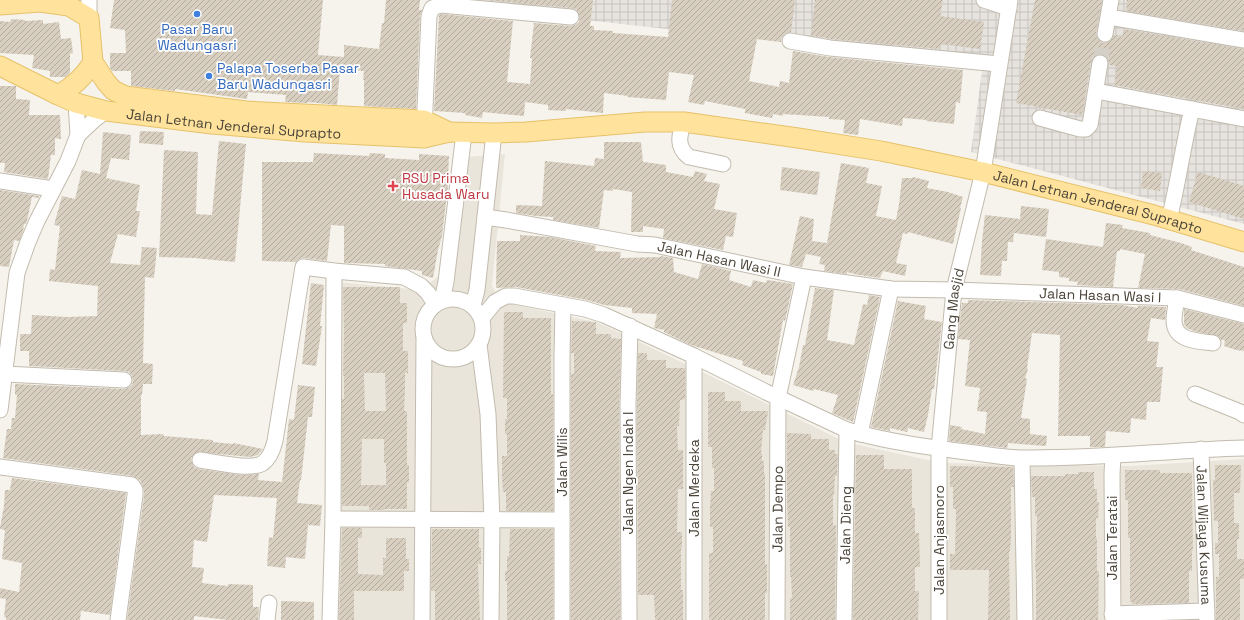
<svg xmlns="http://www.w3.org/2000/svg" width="1244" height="620" font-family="'Space Grotesk',sans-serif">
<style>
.residential{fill:#eae5da}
.industrial{fill:url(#industrial-grid)}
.building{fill:url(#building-hatch);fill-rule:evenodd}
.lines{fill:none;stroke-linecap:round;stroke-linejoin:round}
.minor-tunnel{stroke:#d4d0c8;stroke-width:15;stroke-dasharray:15 8;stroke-linecap:butt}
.minor-casing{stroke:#c2bbae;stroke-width:17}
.major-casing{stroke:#e6c16a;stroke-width:21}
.minor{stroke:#fff;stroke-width:15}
.major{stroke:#ffe39c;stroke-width:19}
.shop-dot{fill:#3f7fe0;stroke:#fff;stroke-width:1.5}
.health-dot{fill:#e0444e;stroke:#fff;stroke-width:1.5}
.labels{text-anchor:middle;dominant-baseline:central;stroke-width:3.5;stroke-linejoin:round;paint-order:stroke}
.shop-label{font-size:14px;fill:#366cbe;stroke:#fff}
.street-label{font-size:14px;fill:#4b4439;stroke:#fff}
.health-label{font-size:14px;fill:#be3a42;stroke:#fff;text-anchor:start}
</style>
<defs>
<pattern id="industrial-grid" width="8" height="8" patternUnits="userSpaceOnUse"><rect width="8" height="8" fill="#e6e2dd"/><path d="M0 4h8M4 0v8" fill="none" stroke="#c7c3be"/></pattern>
<pattern id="building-hatch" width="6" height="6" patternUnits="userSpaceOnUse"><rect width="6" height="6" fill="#d8cfc1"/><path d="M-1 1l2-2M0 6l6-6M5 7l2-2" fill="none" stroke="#b1aa9e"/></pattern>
</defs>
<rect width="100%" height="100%" fill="#f6f3ec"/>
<polygon class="residential" points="505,154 492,285 499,301 599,323 694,368 845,442 941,463 1130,466 1244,459 1244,620 324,620 327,281 420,290 439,276 454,158"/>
<polygon class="industrial" points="431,0 1244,0 1244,224 971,152 983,64 431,3"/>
<g class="building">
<polygon points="114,0 323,0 318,55 344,57 344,45 379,49 382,23 384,23 386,0 420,0 419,10 422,10 420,16 416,109 364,106 364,80 363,80 364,71 340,69 337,105 308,102 307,103 285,102 286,95 248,92 247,99 175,89 175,91 131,86 131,71 112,71 110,68 110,53 126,53 125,30 110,28"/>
<polygon points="485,0 593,0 590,26 594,26 594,30 613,31 613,33 668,37 672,0 795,0 791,32 787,33 783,35 781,39 781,42 757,39 749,81 779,87 780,81 789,83 793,51 829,57 963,70 960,103 956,102 954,124 926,121 927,120 903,118 902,126 860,119 858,135 843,133 845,120 829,119 829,117 783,114 783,116 773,114 772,118 745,113 745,109 705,101 704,105 688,102 694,75 669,72 666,100 627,97 628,96 604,93 603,113 566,109 566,111 548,110 548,105 525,102 524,116 483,112 482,118 465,115 465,113 434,111 439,15 442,14 513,21 507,82 530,84 532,58 530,58 534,23 571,26 575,25 579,22 580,18 579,13 576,9 572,8"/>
<polygon points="815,0 943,0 940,16 984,22 980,49 941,44 940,49 831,39 811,35"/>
<polygon points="1035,0 1102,0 1096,33 1097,37 1100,41 1103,43 1108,42 1112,39 1114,35 1122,37 1124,29 1244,49 1244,109 1114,85 1117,66 1109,65 1108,59 1105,56 1101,54 1096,55 1093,57 1091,62 1082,115 1016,103"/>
<polygon points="1127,0 1244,0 1244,31 1126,11"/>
<polygon points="11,19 25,20 25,21 43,20 43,24 59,22 61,39 71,38 73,53 70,54 70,73 66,77 50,77 50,71 32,68 34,55 0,53 0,21 10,22"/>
<polygon points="0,86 16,86 16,99 30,100 29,115 60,115 61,139 55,138 55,155 51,155 48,179 4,172 5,163 0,163"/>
<polygon points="140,131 164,132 163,145 139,143"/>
<polygon points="103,132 131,135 129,160 111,158 106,178 140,185 136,211 140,211 136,237 118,234 110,263 140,265 142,247 157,248 154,278 145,277 143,363 153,364 152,384 143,384 142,395 141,395 141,435 163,434 164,436 213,440 213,442 233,444 233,443 263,449 258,455 250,457 197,452 193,455 191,458 192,463 194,467 199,469 241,475 259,474 258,480 282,482 289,419 294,420 298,385 315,387 312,417 308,417 301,480 300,480 297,503 322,505 320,526 308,525 305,559 286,557 285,568 267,566 269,537 273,538 277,498 214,495 207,542 194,540 192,567 204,568 202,583 228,586 228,584 253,585 253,607 259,607 258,620 228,620 194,616 194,620 127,620 144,496 144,490 140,480 133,476 3,458 7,429 11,429 12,418 15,418 17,395 15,395 15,384 124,389 128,388 132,385 133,381 132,376 129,372 124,371 29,366 29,351 20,351 20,334 31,334 32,315 67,317 97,316 98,286 49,281 50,269 55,270 60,226 54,225 62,196 75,199 82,170 100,174"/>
<polygon points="219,141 246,144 235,262 194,258 159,257 164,150 198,152 196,214 212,215"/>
<polygon points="604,142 641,142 643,162 644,162 666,165 666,172 693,177 695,171 707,174 704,181 720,184 714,209 737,213 733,237 726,236 723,250 663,238 664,229 643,226 643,232 631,232 632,192 613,189 613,191 604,190 599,228 553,220 553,217 536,216 516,213 516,205 542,206 545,161 594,166 595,158 604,159"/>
<polygon points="314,153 369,156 370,153 385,154 385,158 419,160 419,154 449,156 448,178 449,178 442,236 438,250 433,278 422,275 422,271 385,266 385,264 344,263 344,226 331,225 327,261 304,258 299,259 296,262 262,261 262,162 313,162"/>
<polygon points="841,163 869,168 866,183 882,186 876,216 896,220 899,204 902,178 912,178 913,177 929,181 927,188 948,192 963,197 960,208 961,208 953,244 908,232 907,234 903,233 896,263 907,265 905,276 883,271 880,278 859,275 847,272 847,274 824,271 825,265 819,264 821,257 806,254 802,267 789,265 800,216 814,219 812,241 827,243"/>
<polygon points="782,167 820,172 817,195 780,190"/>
<polygon points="1143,171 1162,173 1160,191 1141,188"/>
<polygon points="1198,172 1244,186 1244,219 1189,202"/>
<polygon points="0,190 39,196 39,198 32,197 27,221 26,224 24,224 23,232 19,241 14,240 9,267 0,266"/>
<polygon points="1021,206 1049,209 1046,237 1014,233 1013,242 1008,242 1007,261 1002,261 1001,276 980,275 982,241 985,215 1020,219"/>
<polygon points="1106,223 1123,225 1122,228 1150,233 1150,235 1181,243 1192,247 1191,250 1244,267 1244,306 1179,289 1138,288 1145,254 1120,249 1120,251 1117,251 1113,287 1077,285 1078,282 1069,281 1069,278 1059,277 1059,272 1042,270 1046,239 1103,247"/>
<polygon points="520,235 551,237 596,246 595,251 621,252 620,258 661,257 661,256 673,258 674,272 698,279 702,264 731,271 729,280 751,287 753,280 766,283 767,280 793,284 785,321 783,320 773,376 761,374 761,372 742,365 743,361 691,345 664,332 664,330 654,328 657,314 632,313 632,308 604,305 587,300 516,287 496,288 497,241 520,241"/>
<polygon points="311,283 324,285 320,326 322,326 316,366 302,364"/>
<path d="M343,287H400V303H407V323H403V351H408V373H405V389L404,411H407V465H409V482H407V509H384V510H369V506H342V399H344V376H343L344,333ZM364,373H385L386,411H365ZM362,439H384V463H386V485H361Z"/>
<polygon points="815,288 834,290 827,340 854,345 863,304 867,305 869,295 880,297 853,422 832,413 838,395 814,389 813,391 793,385 799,367 803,345 805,345"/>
<polygon points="968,300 1122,305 1138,308 1138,306 1166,307 1165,320 1151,318 1147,341 1159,342 1156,367 1163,367 1160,402 1147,402 1146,420 1131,418 1130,433 1106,431 1105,447 1090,447 1090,436 1058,436 1060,335 1032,333 1027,368 1028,369 1025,378 1027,379 1021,418 1030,419 1030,434 1047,436 1046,446 1008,443 1007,448 949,441 950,425 962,427 961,429 985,434 987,412 977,411 980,388 965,386 970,340 958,339 962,303 968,303"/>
<polygon points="898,301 926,306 924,319 942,322 934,389 932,389 928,415 924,432 908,428 907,432 890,428 890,431 871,427"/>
<polygon points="1184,309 1244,324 1244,351 1236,350 1224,346 1225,340 1221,340 1218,336 1196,332 1187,328 1184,324"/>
<polygon points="504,312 523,312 523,318 551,318 551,394 553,394 553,511 506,511 506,492 503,492 502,476 502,456 507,456 507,434 505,434 505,419 507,419 507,398 503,398"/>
<polygon points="572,321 596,322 596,334 611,334 611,338 621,339 619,405 620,620 571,620 571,374 574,374 574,353 571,353"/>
<polygon points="638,353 647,353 647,360 666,360 666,368 685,368 685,399 680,400 679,426 677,426 678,450 683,450 683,489 678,489 677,532 682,532 682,548 681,548 681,590 683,590 683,620 655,620 654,595 638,595 637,405"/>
<polygon points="708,392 725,392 725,401 741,401 741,411 768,411 765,430 763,430 761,453 762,453 762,461 764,461 764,474 765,474 765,564 767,564 767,593 765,593 765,620 709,620 709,553 713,553 713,527 710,527 710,508 711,491 714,491 714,468 712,468 712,447 708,447"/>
<polygon points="787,433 811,434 811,439 829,439 829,450 835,450 835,454 838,454 837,476 835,476 834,495 833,495 833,525 836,525 835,620 790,620 790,598 792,598 791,577 790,577 790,527 788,527 787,499"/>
<polygon points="856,455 884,455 884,469 912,469 912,508 915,508 915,533 919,533 920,567 915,567 915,591 919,591 918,620 853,620"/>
<polygon points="1215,465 1241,465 1240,493 1234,493 1234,523 1239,523 1239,539 1237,539 1237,559 1244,559 1244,579 1240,579 1240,620 1216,620 1216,577 1219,577 1219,554 1215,554 1215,543 1218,543 1218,521 1214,521 1213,480 1215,480"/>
<polygon points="950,466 1013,467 1014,487 1011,487 1011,537 1010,551 1009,551 1010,620 988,620 989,570 950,570 950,554 955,554 956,509 953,509 953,487 950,487"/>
<polygon points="1125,470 1160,470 1160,473 1192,473 1193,550 1192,550 1192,571 1189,571 1189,603 1132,604 1132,602 1130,602 1130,538 1128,538 1128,500 1125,500"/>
<polygon points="1078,472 1094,472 1094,489 1097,489 1097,502 1099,502 1098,518 1096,518 1096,538 1097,538 1097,571 1099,571 1098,620 1036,620 1036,571 1035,570 1037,516 1035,516 1035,497 1032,497 1031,476 1065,476 1065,474 1078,474"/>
<polygon points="12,478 126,493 110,615 81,611 80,620 6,620 6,617 4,617 6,599 0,598 0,588 19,592 22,563 2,559 5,530 0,529 0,528 4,506 5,490 10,490"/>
<polygon points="342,528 362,528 362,538 358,538 358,574 383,575 383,558 386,558 386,538 406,538 406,559 409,559 409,571 404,571 404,591 354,591 354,620 339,620"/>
<polygon points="432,529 479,529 479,548 481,548 481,564 478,564 480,620 435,620 435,591 431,591"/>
<polygon points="510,529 553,529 553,620 507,620 507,581 505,581 505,571 507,571 507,556 509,556"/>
<polygon points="281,601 314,602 314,620 281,620"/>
</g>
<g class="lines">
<polyline class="minor-tunnel" points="1100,63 1105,34"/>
<g class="minor-casing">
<g id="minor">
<polyline points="89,0 89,18"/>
<polyline points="984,0 1009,8"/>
<polyline points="1109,17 1244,40"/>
<polyline points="1105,34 1111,0"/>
<polyline points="790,41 830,48 999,64"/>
<polyline points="1096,91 1244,119"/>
<polyline points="1040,118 1080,129 1086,129 1090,125 1100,63"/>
<path d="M684,122C679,135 676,147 689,157L723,164"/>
<polyline points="424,131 429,16 432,8 441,5 571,17"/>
<polyline points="78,135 94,120 106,111"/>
<polyline points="0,181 53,189"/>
<path id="s1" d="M485,217L506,220L637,244L655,245L804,277L891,289L954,290L1177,298L1244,315"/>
<path d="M1169,220C1178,183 1183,146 1192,109"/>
<path d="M1177,298C1176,305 1174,313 1174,320C1174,341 1197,341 1213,343"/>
<circle cx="453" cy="329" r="30"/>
<polyline points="442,300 446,282 464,133"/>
<polyline points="473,305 477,290 494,133"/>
<path d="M482,318L495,302L506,296H514L585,309L604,315L694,356L766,392L847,430C887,442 934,448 975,453C991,455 1007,458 1023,458C1097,459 1170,450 1244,448"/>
<polyline points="479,345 488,414 492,520 491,620"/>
<polyline points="694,356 694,620"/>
<polyline points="5,374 124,380"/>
<polyline points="1195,394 1240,412 1244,415"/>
<polyline points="0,410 17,273 28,242 37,221 68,161 78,135 76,103"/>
<polyline points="860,434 891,289"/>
<path id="s2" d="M1201,449L1207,620"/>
<polyline points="1022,459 1025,620"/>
<path d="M200,460C215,462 251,471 263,463C270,458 273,449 275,441L303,267L334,271L404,277L421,286L428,293L435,304"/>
<polyline points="0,467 132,485 135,490 135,495 118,620"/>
<polyline points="333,519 562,520"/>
<polyline points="1112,614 1207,611"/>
<polyline points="267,620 269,603"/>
<polyline points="330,620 333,519 334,271"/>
<polyline points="422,620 424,339"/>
<polyline points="562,620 562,356 563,305"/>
<polyline points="629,620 628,405 630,326"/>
<path id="s3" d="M777,620L778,398L804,277"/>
<path id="s4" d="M844,620L847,430"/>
<path id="s5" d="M939,620V449L954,290L983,172L1010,0"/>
<polyline points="1113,620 1112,474 1113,456"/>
</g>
</g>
<g class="major-casing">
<g id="major">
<polyline points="0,5 40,2 69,6 89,18 93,62 106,82 113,90 125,96 246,111 424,120 449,132"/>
<path id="s6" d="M0,66L58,95L76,103L106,111L212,124L305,132L424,138L449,132L494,133L526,132L645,122H684L798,138L881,151L983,172L1154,215L1244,242"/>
<path d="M58,95C73,87 84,77 93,62"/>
</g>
</g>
<use href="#minor" class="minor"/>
<use href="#major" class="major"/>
</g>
<g class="shop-dot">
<circle cx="197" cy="14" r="4"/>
<circle cx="209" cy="76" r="4"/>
</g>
<path class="health-dot" d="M391 180h4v4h4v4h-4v4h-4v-4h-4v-4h4z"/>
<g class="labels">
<g class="shop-label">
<text x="197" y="29">Pasar Baru<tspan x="197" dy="16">Wadungasri</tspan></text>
<text x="217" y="68" text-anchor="start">Palapa Toserba Pasar<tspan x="217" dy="16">Baru Wadungasri</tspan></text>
</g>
<g class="street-label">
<text stroke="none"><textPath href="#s6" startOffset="244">Jalan Letnan Jenderal Suprapto</textPath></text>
<text stroke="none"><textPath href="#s6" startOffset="1118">Jalan Letnan Jenderal Suprapto</textPath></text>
<text stroke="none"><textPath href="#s1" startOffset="238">Jalan Hasan Wasi II</textPath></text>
<text stroke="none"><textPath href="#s1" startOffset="622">Jalan Hasan Wasi I</textPath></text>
<text stroke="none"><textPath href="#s5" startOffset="312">Gang Masjid</textPath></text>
<text transform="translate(562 462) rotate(-90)">Jalan Wilis</text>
<text transform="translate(628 473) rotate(-90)">Jalan Ngen Indah I</text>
<text transform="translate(694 488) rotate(-90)">Jalan Merdeka</text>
<text stroke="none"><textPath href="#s3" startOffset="111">Jalan Dempo</textPath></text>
<text stroke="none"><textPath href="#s4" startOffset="95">Jalan Dieng</textPath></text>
<text stroke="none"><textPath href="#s2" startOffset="86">Jalan Wijaya Kusuma</textPath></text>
<text transform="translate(1112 538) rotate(-90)">Jalan Teratai</text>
<text transform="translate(939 540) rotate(-90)">Jalan Anjasmoro</text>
</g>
<g class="health-label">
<text x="402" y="178">RSU Prima<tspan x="402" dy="16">Husada Waru</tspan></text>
</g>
</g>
</svg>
